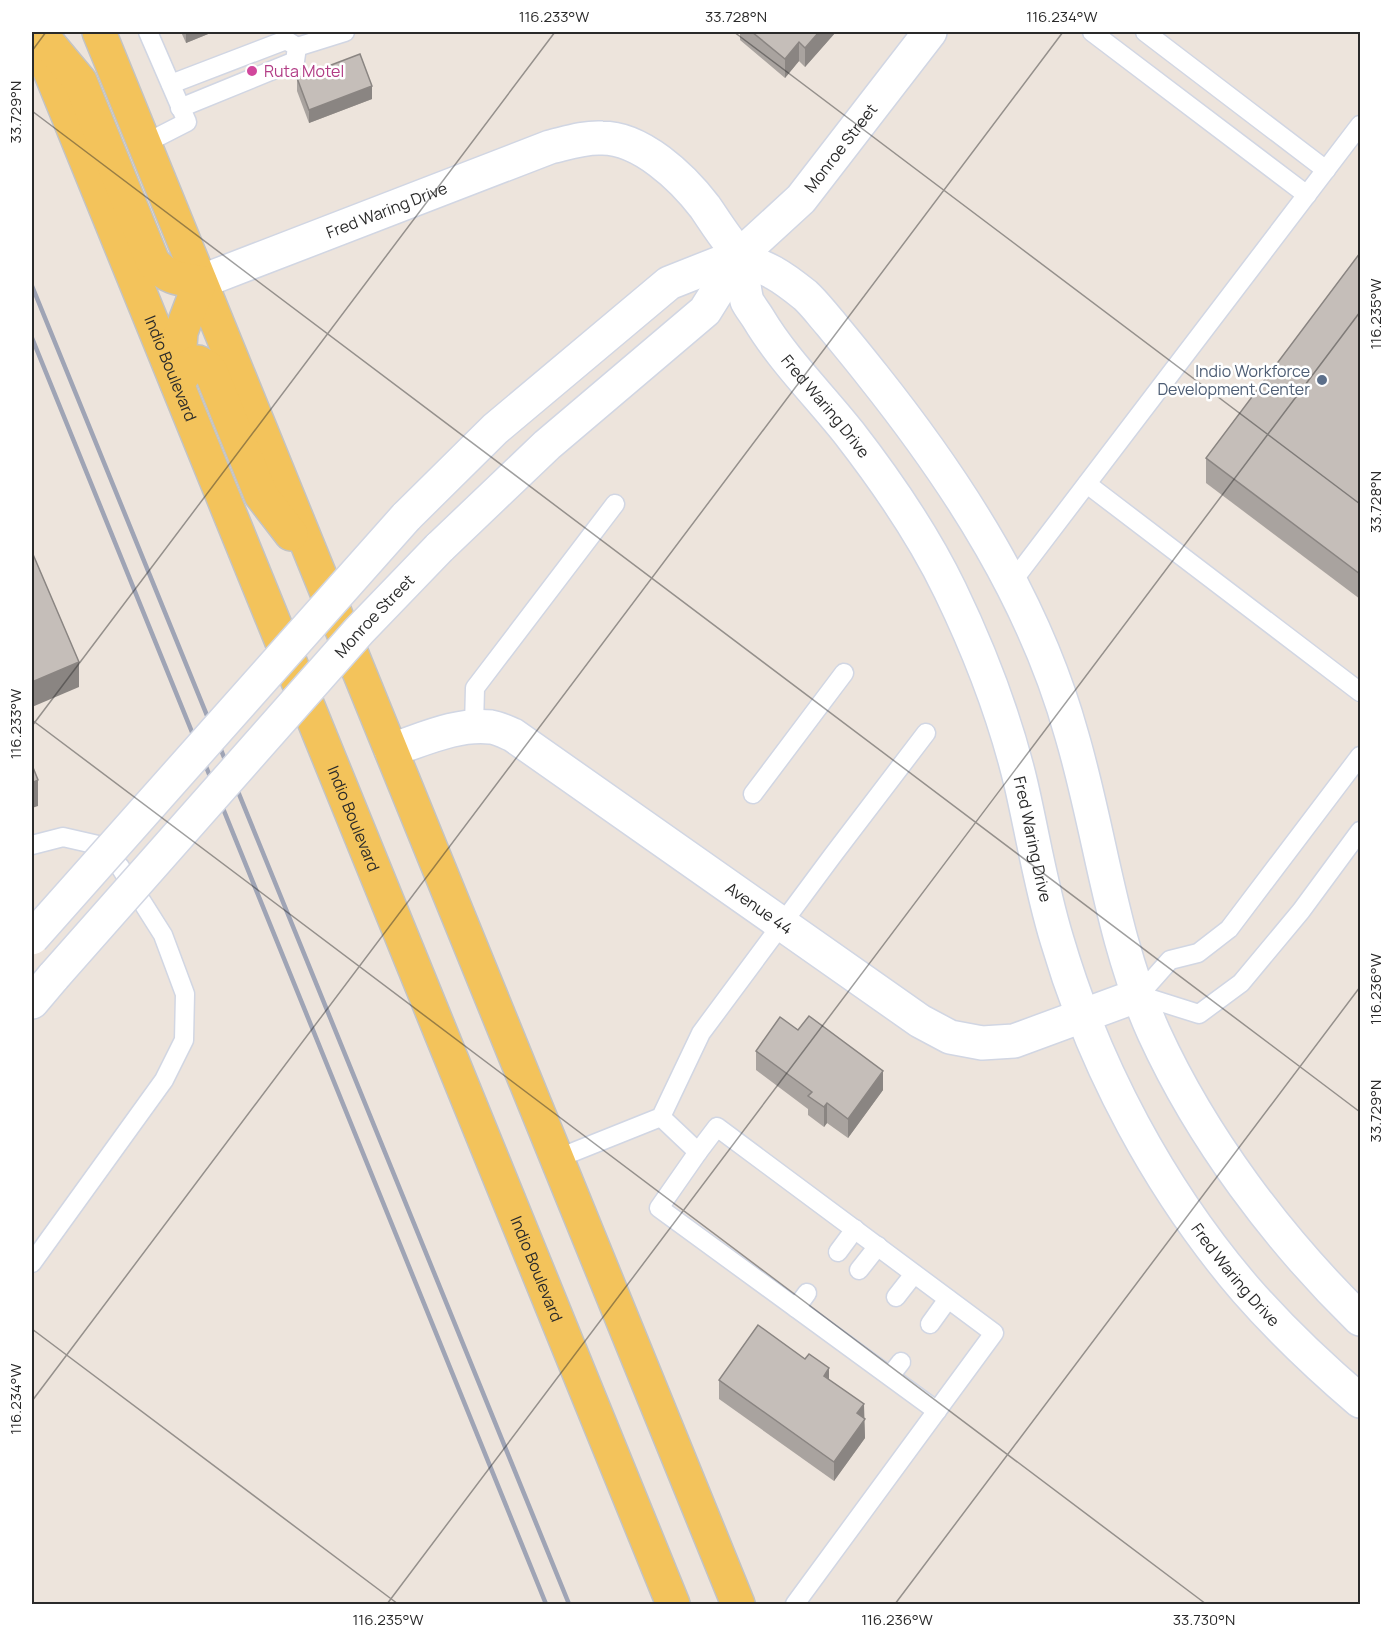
<svg xmlns="http://www.w3.org/2000/svg" width="1392" height="1636" font-family="Manrope,sans-serif">
<style>
.lines{fill:none;stroke-linecap:round;stroke-linejoin:round}
.lane-casing{stroke:#d1d6e3;stroke-width:21}
.street-casing{stroke:#d1d6e3;stroke-width:36}
.secondary-casing{stroke:#d1d6e3;stroke-width:36}
.primary-casing{stroke:#c3c3c3;stroke-width:36}
.lane{stroke:#fff;stroke-width:18}
.street{stroke:#fff;stroke-width:33}
.secondary{stroke:#fff;stroke-width:33}
.primary{stroke:#f3c35b;stroke-width:33}
.rail{stroke:#9fa4b5;stroke-width:4.5}
.secondary-bridge-casing{stroke:#d1d6e3;stroke-width:36;stroke-linecap:butt}
.secondary-bridge{stroke:#fff;stroke-width:33}
.wall{fill:#a9a39f}
.shaded-wall{fill:#8a8582}
.building{fill:#c5beb9;stroke:#8a8582;stroke-width:1.5}
.ticks{fill:none;stroke:#2a2a2a;stroke-width:1.5;stroke-opacity:0.45}
.hotel-dot{fill:#d1479c;stroke:#fff;stroke-width:2}
.service-dot{fill:#5c6f8a;stroke:#fff;stroke-width:2}
.labels{text-anchor:middle;dominant-baseline:central;stroke-width:5;stroke-linejoin:round;paint-order:stroke}
.hotel-label{font-size:16px;fill:#b23c85;stroke:#fff;text-anchor:start}
.street-label{font-size:16px;fill:#2a2a2a;stroke:#fff}
.service-label{font-size:16px;fill:#4e5e75;stroke:#fff;text-anchor:end}
.neatline{fill:none;stroke:#2a2a2a;stroke-width:2}
.ticks-label{font-size:15px;text-anchor:middle;fill:#2a2a2a}
</style>
<rect width="100%" height="100%" fill="#ede4dc"/>
<g class="lines">
<g class="lane-casing">
<g id="lane">
<polyline points="1092,32 1307,195"/>
<polyline points="1145,32 1326,170"/>
<polyline points="297,47 345,32"/>
<polyline points="171,84 286,40 297,47 295,61 180,108"/>
<polyline points="144,144 187,122 148,32"/>
<polyline points="1087,484 1360,692"/>
<polyline points="1012,582 1360,125"/>
<polyline points="474,726 475,688 615,504"/>
<polyline points="1360,756 1229,929 1198,953 1170,960 1139,995 1199,1014 1241,983 1301,911 1360,831"/>
<polyline points="753,794 844,673"/>
<polyline points="32,845 63,837 98,845 120,867 163,935 185,994 184,1040 164,1080 32,1263"/>
<polyline points="661,1117 698,1152 717,1127 994,1333 795,1604"/>
<polyline points="698,1152 659,1208 937,1411"/>
<polyline points="556,1159 661,1117 701,1033 833,855 926,733"/>
<polyline points="838,1252 855,1229"/>
<polyline points="859,1270 878,1246"/>
<polyline points="896,1297 914,1274"/>
<polyline points="796,1308 807,1293"/>
<polyline points="930,1324 948,1299"/>
<polyline points="890,1376 901,1362"/>
</g>
</g>
<g class="street-casing">
<g id="street">
<path id="s1" d="M391,750C422,740 457,723 491,727C498,728 506,732 513,735L920,1021L950,1037L982,1043L1014,1041L1139,995"/>
</g>
</g>
<g class="secondary-casing">
<g id="secondary">
<path id="s2" d="M740,255C743,269 743,287 747,301C750,307 755,313 758,318C783,360 819,395 849,433C887,482 923,534 950,590C980,652 1005,717 1021,784C1033,836 1041,888 1057,940C1094,1066 1160,1190 1246,1290C1281,1330 1320,1367 1360,1401"/>
<path id="s3" d="M200,282L550,147C567,143 584,137 602,138C641,138 682,177 705,207C714,220 730,246 741,255C750,263 764,267 774,273C785,279 795,287 805,295C814,303 822,314 830,323C844,340 859,358 873,376C959,484 1035,602 1072,736C1101,835 1111,938 1154,1033C1202,1138 1278,1239 1360,1319"/>
<polyline points="406,517 495,429 669,283 740,255"/>
<path id="s4" d="M439,548L547,445L705,311L740,255L801,199L930,32"/>
<polyline points="32,1002 54,976"/>
</g>
</g>
<g class="primary-casing">
<g id="primary">
<path id="s5" d="M34,32L673,1604"/>
<polyline points="99,32 738,1604"/>
<path d="M50,45L80,81L153,262C168,279 179,279 200,282L181,332L178,376"/>
<polyline points="177,383 192,364 198,362 207,367 211,372 261,495 291,534"/>
</g>
</g>
<use href="#lane" class="lane"/>
<use href="#street" class="street"/>
<use href="#secondary" class="secondary"/>
<use href="#primary" class="primary"/>
<g class="rail">
<polyline points="32,286 569,1604"/>
<polyline points="32,338 546,1604"/>
</g>
<g class="secondary-bridge-casing">
<g id="secondary-bridge">
<polyline points="32,938 406,517"/>
<path id="s6" d="M54,976L359,631L439,548"/>
</g>
</g>
<use href="#secondary-bridge" class="secondary-bridge"/>
</g>
<g class="wall">
<polygon points="181,32 213,32 186,43"/>
<polygon points="740,32 835,32 835,33 805,67 799,61 785,78 740,40"/>
<polygon points="297,78 372,99 309,123 297,91"/>
<polygon points="1360,253 1360,599 1206,483 1206,458"/>
<polygon points="798,1030 883,1090 848,1138 827,1123 824,1127 808,1115 808,1109 756,1070 756,1051"/>
<polygon points="829,1379 864,1418 865,1438 834,1481 719,1399 719,1380"/>
</g>
<g class="shaded-wall">
<polygon points="186,32 213,32 186,43"/>
<polygon points="819,32 835,32 835,33 805,67 805,48"/>
<polygon points="799,42 799,61 785,78 785,59"/>
<polygon points="372,86 372,99 309,123 309,110"/>
<polygon points="79,662 79,687 32,707 32,682"/>
<polygon points="38,780 38,806 32,808 32,783"/>
<polygon points="883,1071 883,1090 848,1138 848,1119"/>
<polygon points="827,1103 827,1123 824,1127 824,1107"/>
<polygon points="829,1368 829,1387 824,1376"/>
<polygon points="864,1404 865,1438 834,1481 834,1462 857,1413"/>
</g>
<g class="building">
<polygon points="752,32 819,32 805,48 799,42 785,59"/>
<polygon points="360,54 372,86 309,110 297,78"/>
<polygon points="1360,253 1360,574 1206,458"/>
<polygon points="32,552 79,662 32,682"/>
<polygon points="32,765 38,780 32,783"/>
<polygon points="809,1016 883,1071 848,1119 827,1103 824,1107 808,1096 812,1092 756,1051 780,1017 798,1030"/>
<polygon points="758,1325 805,1359 809,1354 829,1368 824,1376 864,1404 857,1413 865,1419 834,1462 719,1380"/>
</g>
<path class="ticks" d="M734,32L1360,504M32,51L46,32M32,111L1360,1112M32,720L1206,1604M32,726L555,32M32,1329L398,1604M32,1401L1063,32M387,1604L1360,312M895,1604L1360,987"/>
<circle class="hotel-dot" cx="252" cy="71" r="6"/>
<circle class="service-dot" cx="1322" cy="380" r="6"/>
<g class="labels">
<g class="hotel-label">
<text x="264" y="71">Ruta Motel</text>
</g>
<g class="street-label">
<text stroke="none"><textPath href="#s4" startOffset="570">Monroe Street</textPath></text>
<text stroke="none"><textPath href="#s3" startOffset="200">Fred Waring Drive</textPath></text>
<text stroke="none"><textPath href="#s5" startOffset="363">Indio Boulevard</textPath></text>
<text stroke="none"><textPath href="#s2" startOffset="178">Fred Waring Drive</textPath></text>
<text stroke="none"><textPath href="#s6" startOffset="482">Monroe Street</textPath></text>
<text stroke="none"><textPath href="#s5" startOffset="849">Indio Boulevard</textPath></text>
<text stroke="none"><textPath href="#s2" startOffset="664">Fred Waring Drive</textPath></text>
<text stroke="none"><textPath href="#s1" startOffset="428">Avenue 44</textPath></text>
<text stroke="none"><textPath href="#s5" startOffset="1335">Indio Boulevard</textPath></text>
<text stroke="none"><textPath href="#s2" startOffset="1150">Fred Waring Drive</textPath></text>
</g>
<g class="service-label">
<text x="1310" y="371">Indio Workforce<tspan x="1310" dy="18">Development Center</tspan></text>
</g>
</g>
<rect width="1392" height="1636" fill="none" stroke="#ffffff" stroke-width="66"/>
<rect x="33" y="33" width="1326" height="1570" class="neatline"/>
<g class="ticks-label">
<text x="554" y="22">116.233°W</text>
<text x="736" y="22">33.728°N</text>
<text x="1062" y="22">116.234°W</text>
<text transform="translate(16 112) rotate(-90)" y="5">33.729°N</text>
<text transform="translate(1376 314) rotate(-90)" y="5">116.235°W</text>
<text transform="translate(1376 502) rotate(-90)" y="5">33.728°N</text>
<text transform="translate(16 724) rotate(-90)" y="5">116.233°W</text>
<text transform="translate(1376 989) rotate(-90)" y="5">116.236°W</text>
<text transform="translate(1376 1111) rotate(-90)" y="5">33.729°N</text>
<text transform="translate(16 1399) rotate(-90)" y="5">116.234°W</text>
<text x="388" y="1625">116.235°W</text>
<text x="897" y="1625">116.236°W</text>
<text x="1204" y="1625">33.730°N</text>
</g>
</svg>
